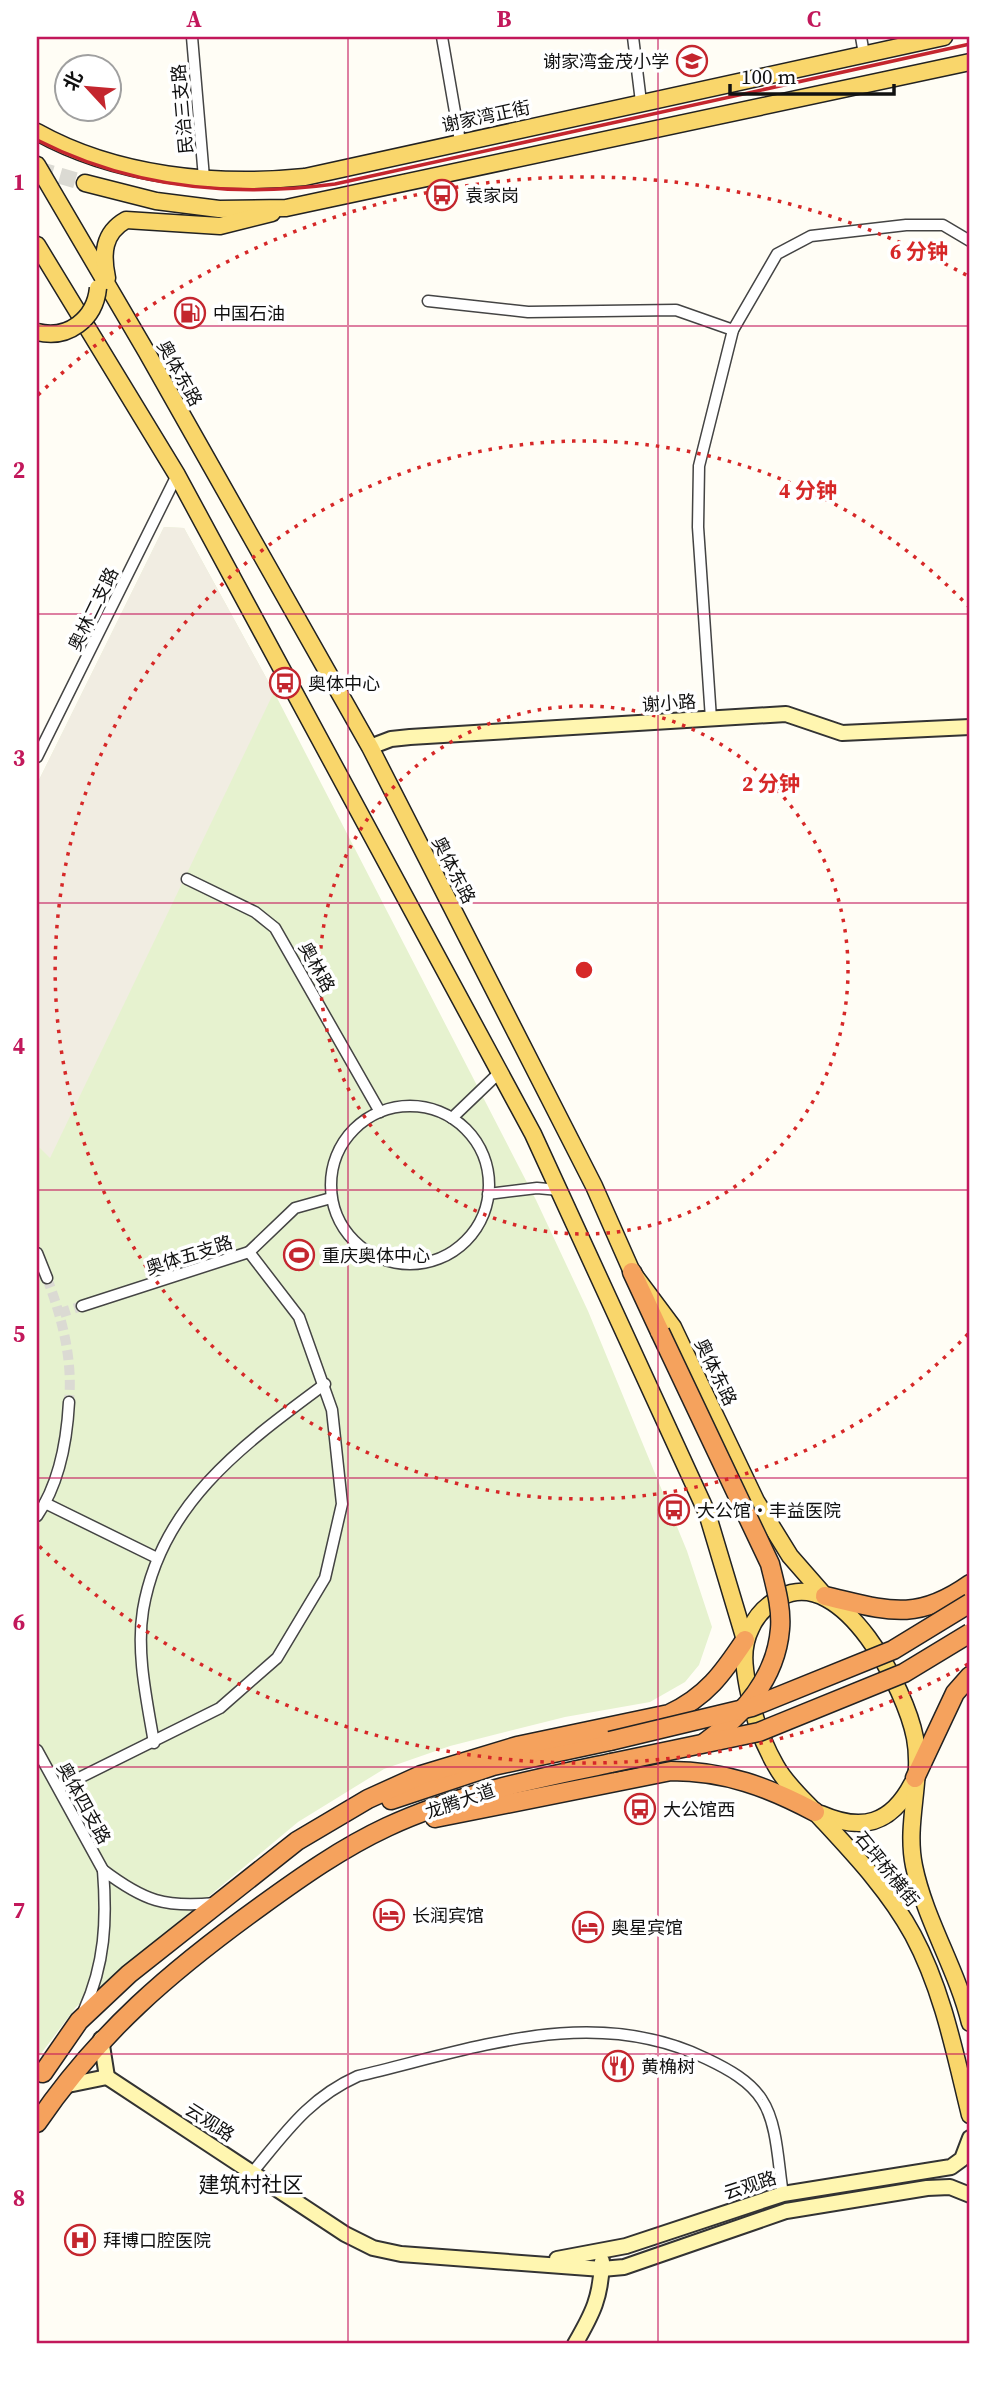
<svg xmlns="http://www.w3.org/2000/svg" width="1007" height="2381" font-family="'Source Serif 4','Noto Sans SC',serif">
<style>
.pitch{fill:#e6f2cf}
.plaza{fill:#f1ede2}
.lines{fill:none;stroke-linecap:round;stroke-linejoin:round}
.street-tunnel{stroke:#dbdad3;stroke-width:10;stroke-dasharray:10 5;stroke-linecap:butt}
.primary-tunnel{stroke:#dbdad3;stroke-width:16;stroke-dasharray:16 8;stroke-linecap:butt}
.street-casing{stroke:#444;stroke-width:13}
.secondary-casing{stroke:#333;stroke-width:18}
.primary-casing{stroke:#222;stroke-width:19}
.highway-casing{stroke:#222;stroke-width:21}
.street{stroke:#fff;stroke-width:10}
.secondary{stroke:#fff6b0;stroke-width:14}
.primary{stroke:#f9d66b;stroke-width:16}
.highway{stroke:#f5a25d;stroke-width:18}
.rail{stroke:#c4262e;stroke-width:3.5}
.primary-bridge-casing{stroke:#222;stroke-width:19;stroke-linecap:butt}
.highway-bridge-casing{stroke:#222;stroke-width:21;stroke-linecap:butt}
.primary-bridge{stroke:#f9d66b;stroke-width:16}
.highway-bridge{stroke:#f5a25d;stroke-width:18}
.grid{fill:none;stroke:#c2185b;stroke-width:2;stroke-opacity:0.55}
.ring{fill:none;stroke:#d62828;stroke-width:3.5;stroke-dasharray:3.5 7}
.labels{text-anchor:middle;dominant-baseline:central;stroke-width:7;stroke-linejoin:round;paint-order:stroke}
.poi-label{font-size:18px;fill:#111;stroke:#fff;text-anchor:start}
.street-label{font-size:18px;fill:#111;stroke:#fff}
.quarter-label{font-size:21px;fill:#111;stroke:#fff}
.centre{fill:#d62828;stroke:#fff;stroke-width:3.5}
.ring-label{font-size:21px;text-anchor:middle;font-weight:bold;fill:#d62828;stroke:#fff;stroke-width:7;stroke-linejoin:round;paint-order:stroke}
.neatline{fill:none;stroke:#c2185b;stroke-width:2.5}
.grid-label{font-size:23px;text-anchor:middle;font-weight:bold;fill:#c2185b}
</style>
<rect width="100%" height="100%" fill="#fffdf5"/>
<polygon class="pitch" points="164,527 184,528 274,692 536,1200 588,1311 687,1551 712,1627 699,1665 685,1682 650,1702 565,1717 450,1746 384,1769 298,1822 76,2007 37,2059 37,784"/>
<polygon class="plaza" points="164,527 184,528 274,692 50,1158 37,1145 37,784"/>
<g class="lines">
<g class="street-tunnel">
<path d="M47,1278C62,1318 73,1359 69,1402"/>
<polyline points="60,1313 82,1306"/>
</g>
<polyline class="primary-tunnel" points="37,169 85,183"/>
<g class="street-casing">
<g id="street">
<polyline points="192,37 204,178"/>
<polyline points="442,37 460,141"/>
<polyline points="633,37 641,102"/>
<polyline points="861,37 864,54"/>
<polyline points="428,301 528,312 676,310 733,330"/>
<polyline points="711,719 698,527 699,466 733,330 777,254 811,236 906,225 943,225 970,241"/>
<polyline points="37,757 177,475"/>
<polyline points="187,879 255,912 275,928 380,1112"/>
<circle cx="410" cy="1185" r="79"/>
<polyline points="452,1118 501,1071"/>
<polyline points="488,1194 537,1188 559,1190"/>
<polyline points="37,1253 47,1278"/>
<polyline points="82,1306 249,1252 295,1208 331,1198"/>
<polyline points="45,1503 157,1558"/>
<path d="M37,1516C59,1484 67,1440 69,1402"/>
<path d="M154,1743C147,1701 136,1653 143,1610C161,1503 244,1444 325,1384"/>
<polyline points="37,1750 103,1870"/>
<polyline points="59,1788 220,1708 277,1658 325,1578 342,1504 332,1410 299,1317 249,1252"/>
<path d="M84,2010C105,1964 107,1920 103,1870C144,1901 165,1908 215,1903"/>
<path d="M252,2173C286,2132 309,2098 358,2076C474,2049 593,2003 707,2059C728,2069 750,2081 762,2100C778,2124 778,2166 783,2194"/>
</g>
</g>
<g class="secondary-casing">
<g id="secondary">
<polyline points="370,747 391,739 410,737 786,714 842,733 970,727"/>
<polyline points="107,2077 345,2234 373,2248 401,2254 602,2269 624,2267 786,2211 927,2188 950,2187 970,2195"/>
<polyline points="63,2086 107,2077 101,2039"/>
<polyline points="557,2259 626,2246 783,2194 951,2167 962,2159 970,2138"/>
<path d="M575,2344C593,2313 601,2297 602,2261"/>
</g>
</g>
<g class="primary-casing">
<g id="primary">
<path d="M37,132C116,176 216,186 305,177L944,37"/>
<polyline points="37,165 146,351 370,747 594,1186 632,1272 673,1327 756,1501 790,1556 825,1596"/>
<polyline points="85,183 156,201 219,209 286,208 970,62"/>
<polyline points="37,245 177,475 533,1134 707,1513 745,1640"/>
<path d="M107,278C102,254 103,233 126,220L220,226L272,213"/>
<path d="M821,1814C862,1832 891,1824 912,1784"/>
<path d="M970,2023C957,1969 925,1920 914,1866C905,1823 923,1779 915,1738C906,1690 843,1565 781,1597C768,1604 757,1614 751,1628C741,1648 744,1667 748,1688C753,1716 762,1742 776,1766C786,1784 802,1798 816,1813C851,1851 888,1889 913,1935C943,1991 955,2054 970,2115"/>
</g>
</g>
<g class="highway-casing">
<g id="highway">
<polyline points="632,1272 660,1332"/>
<path d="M825,1596C886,1610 915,1623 970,1584"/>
<polyline points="915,1778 955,1693 970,1676"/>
<polyline points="391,1800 493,1766 610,1741"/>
<path d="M435,1818L671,1771C725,1771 768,1787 815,1812"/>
<path d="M43,2073L79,2021L129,1974L297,1841L368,1799L421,1775L517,1746L669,1714C706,1697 723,1673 745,1640"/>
<path d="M37,2123C99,2032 171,1971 261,1906C301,1877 342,1848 387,1827C458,1794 535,1779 611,1763"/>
</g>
</g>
<use href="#street" class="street"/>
<use href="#secondary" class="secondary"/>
<use href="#primary" class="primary"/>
<use href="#highway" class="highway"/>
<path class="rail" d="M37,140C131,188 231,198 335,184L970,44"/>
<g class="primary-bridge-casing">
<path id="primary-bridge" d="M37,332C68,340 95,319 98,288"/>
</g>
<g class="highway-bridge-casing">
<g id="highway-bridge">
<path d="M660,1332L770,1564C775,1585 782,1608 780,1629C776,1678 742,1716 704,1743"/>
<polyline points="610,1741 752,1707 893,1650 970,1603"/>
<polyline points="611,1763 759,1732 904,1673 970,1633"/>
</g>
</g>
<use href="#primary-bridge" class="primary-bridge"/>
<use href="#highway-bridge" class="highway-bridge"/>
</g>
<path class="grid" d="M348,37V2344M658,37V2344M37,326H970M37,614H970M37,903H970M37,1190H970M37,1478H970M37,1767H970M37,2054H970"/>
<g class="ring">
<circle cx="584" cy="970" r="264"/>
<path d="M968 1334A529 529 0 1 1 968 606"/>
<path d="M968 1664A793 793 0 0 1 38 1545M38 395A793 793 0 0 1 968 276"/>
</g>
<defs>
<g id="school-ring" transform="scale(1.575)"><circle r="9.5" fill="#fff" stroke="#c4262e" stroke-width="1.5"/><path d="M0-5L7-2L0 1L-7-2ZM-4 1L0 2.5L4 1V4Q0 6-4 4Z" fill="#c4262e"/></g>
<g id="bus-ring" transform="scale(1.575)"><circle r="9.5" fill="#fff" stroke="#c4262e" stroke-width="1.5"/><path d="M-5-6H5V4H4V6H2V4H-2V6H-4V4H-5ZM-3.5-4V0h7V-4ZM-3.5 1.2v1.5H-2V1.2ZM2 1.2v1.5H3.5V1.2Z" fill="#c4262e"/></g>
<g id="fuel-ring" transform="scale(1.575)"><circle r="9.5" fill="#fff" stroke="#c4262e" stroke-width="1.5"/><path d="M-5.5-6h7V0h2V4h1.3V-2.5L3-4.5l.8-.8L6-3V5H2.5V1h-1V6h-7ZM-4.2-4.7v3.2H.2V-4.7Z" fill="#c4262e"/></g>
<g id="stadium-ring" transform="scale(1.575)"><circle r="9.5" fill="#fff" stroke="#c4262e" stroke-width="1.5"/><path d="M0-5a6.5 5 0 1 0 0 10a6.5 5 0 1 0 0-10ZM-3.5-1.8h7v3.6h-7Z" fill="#c4262e"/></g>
<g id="hotel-ring" transform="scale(1.575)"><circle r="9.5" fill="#fff" stroke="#c4262e" stroke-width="1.5"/><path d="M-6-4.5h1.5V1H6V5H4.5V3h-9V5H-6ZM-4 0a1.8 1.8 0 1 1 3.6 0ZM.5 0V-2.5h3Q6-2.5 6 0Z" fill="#c4262e"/></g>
<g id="restaurant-ring" transform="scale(1.575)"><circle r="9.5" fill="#fff" stroke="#c4262e" stroke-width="1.5"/><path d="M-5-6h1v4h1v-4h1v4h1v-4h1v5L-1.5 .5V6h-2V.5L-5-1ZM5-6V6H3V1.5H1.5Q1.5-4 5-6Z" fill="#c4262e"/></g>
<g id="hospital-ring" transform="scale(1.575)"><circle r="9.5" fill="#fff" stroke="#c4262e" stroke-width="1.5"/><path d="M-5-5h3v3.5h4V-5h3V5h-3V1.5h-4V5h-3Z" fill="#c4262e"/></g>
</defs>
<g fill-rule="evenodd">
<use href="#school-ring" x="692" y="61"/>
<use href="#bus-ring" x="442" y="195"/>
<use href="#fuel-ring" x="190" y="313"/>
<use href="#bus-ring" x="285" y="683"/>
<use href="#stadium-ring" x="299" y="1255"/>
<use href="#bus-ring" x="674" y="1510"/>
<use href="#bus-ring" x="640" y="1809"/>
<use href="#hotel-ring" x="389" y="1915"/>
<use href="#hotel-ring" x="588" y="1927"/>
<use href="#restaurant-ring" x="618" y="2066"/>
<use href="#hospital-ring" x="80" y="2240"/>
</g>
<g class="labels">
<g class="poi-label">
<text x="669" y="61" text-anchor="end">谢家湾金茂小学</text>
<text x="465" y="195">袁家岗</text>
<text x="213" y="313">中国石油</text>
<text x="308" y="683">奥体中心</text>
<text x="322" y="1255">重庆奥体中心</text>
<text x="697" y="1510">大公馆‧丰益医院</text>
<text x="663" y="1809">大公馆西</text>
<text x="412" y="1915">长润宾馆</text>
<text x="611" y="1927">奥星宾馆</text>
<text x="641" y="2066">黄桷树</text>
<text x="103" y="2240">拜博口腔医院</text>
</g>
<g class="street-label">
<text transform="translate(182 109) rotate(-95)">民治三支路</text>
<text transform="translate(486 116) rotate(-12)">谢家湾正街</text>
<text transform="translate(180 373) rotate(61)">奥体东路</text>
<text transform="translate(93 609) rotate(-64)">奥林二支路</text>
<text transform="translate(669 703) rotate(-4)">谢小路</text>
<text transform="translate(454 870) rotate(63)">奥体东路</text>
<text transform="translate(317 967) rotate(61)">奥林路</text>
<text transform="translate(189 1255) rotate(-18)">奥体五支路</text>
<text transform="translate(716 1372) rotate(64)">奥体东路</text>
<text transform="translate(460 1801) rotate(-19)">龙腾大道</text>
<text transform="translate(84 1803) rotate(61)">奥体四支路</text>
<text transform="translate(887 1869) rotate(51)">石坪桥横街</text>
<text transform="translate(210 2122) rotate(33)">云观路</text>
<text transform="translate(750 2185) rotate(-18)">云观路</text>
</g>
<g class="quarter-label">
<text x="251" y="2184">建筑村社区</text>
</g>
</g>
<circle cx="584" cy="970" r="10" class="centre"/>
<g class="ring-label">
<text x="919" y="259">6 分钟</text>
<text x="808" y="498">4 分钟</text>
<text x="771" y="791">2 分钟</text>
</g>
<rect width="1007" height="2381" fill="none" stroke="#ffffff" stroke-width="77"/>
<g transform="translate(88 88) rotate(296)"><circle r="33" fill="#ffffff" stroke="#a0a0a0" stroke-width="2"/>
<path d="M0-5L12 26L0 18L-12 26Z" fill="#c4262e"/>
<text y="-10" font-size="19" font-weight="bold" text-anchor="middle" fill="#111111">北</text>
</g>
<path d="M730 84v10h164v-10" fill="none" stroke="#111111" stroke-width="3.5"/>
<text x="741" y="84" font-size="21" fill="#111111" stroke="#ffffff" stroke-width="5" paint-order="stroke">100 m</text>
<rect x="38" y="38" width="930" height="2304" class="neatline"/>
<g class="grid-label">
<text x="194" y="27">A</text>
<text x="504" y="27">B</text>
<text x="814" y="27">C</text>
<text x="19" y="190">1</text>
<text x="19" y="478">2</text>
<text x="19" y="766">3</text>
<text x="19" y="1054">4</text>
<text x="19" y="1342">5</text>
<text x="19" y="1630">6</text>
<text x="19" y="1918">7</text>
<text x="19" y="2206">8</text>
</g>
</svg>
